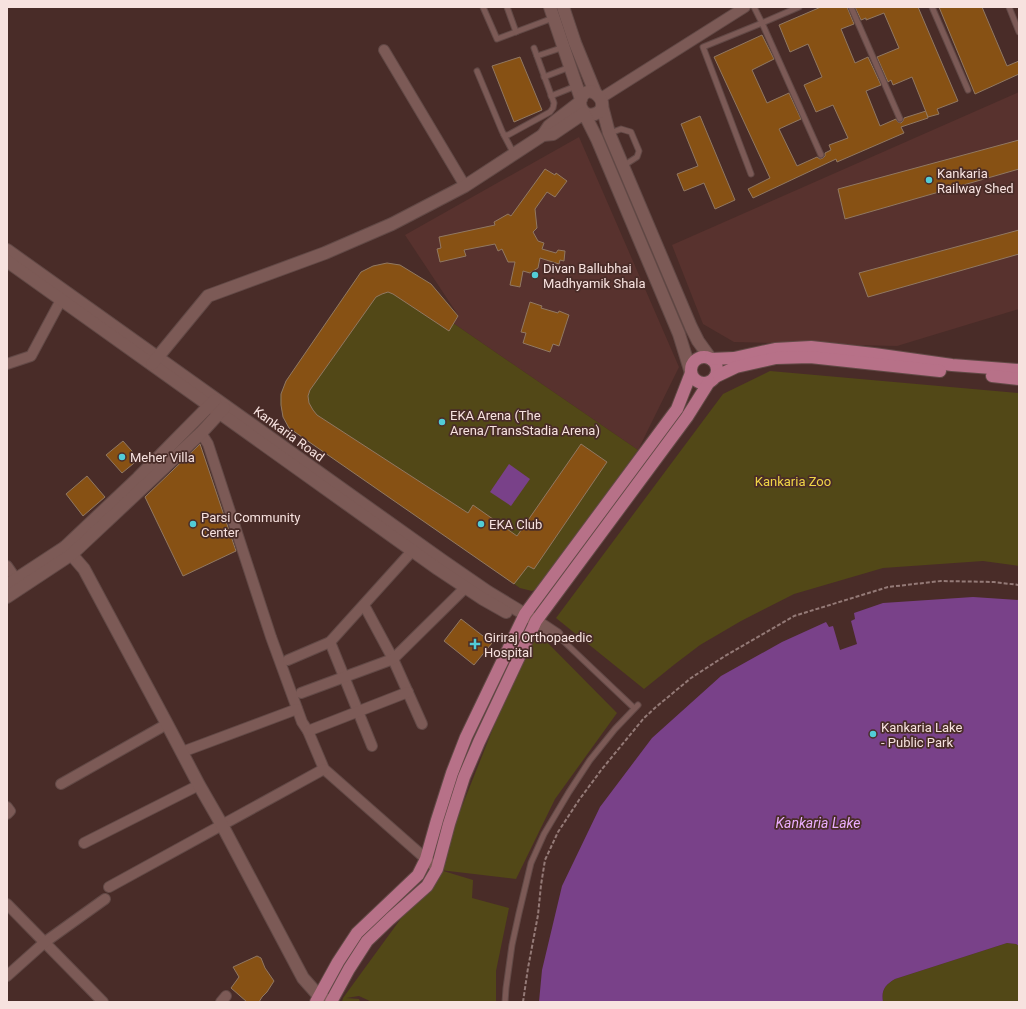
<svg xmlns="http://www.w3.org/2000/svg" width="1026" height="1009" font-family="Roboto,sans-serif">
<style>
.built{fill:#58322e}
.green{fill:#524817}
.water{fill:#794189}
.building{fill:#875114;stroke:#917862}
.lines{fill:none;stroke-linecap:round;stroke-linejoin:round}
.lane-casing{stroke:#624946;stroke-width:7}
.street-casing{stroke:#624946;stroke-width:12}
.secondary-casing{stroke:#624946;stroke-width:14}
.primary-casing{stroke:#624946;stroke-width:14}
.path{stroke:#947a77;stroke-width:2;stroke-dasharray:4 2;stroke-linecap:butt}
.lane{stroke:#7c5a56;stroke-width:5}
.street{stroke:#7c5a56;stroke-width:10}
.secondary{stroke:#7c5a56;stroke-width:12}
.primary{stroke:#b77188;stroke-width:12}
.poi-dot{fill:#52ccd6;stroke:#492c28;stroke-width:1.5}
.labels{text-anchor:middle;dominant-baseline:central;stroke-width:3.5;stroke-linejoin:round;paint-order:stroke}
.poi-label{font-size:13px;fill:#f7e2df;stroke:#492c28;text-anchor:start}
.street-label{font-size:13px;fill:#f7e2df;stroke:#492c28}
.park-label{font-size:13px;fill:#efd446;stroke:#492c28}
.water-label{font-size:14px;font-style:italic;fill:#ebaefe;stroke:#492c28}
</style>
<rect width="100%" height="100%" fill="#492c28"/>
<g class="built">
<polygon points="1019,92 1019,309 897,346 734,342 703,324 672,245"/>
<polygon points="579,137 679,367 638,450 453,323 458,315 405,235"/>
</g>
<g class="green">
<path d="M387,263L400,265L431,284L458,316L453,323L638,450L538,588L532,591L520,588L289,428C284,417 278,405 281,393C282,389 285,385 286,381L361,272L373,266Z"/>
<polygon points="770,371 1019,393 1019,566 983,561 883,568 794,594 741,621 700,645 675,664 644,689 556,618 723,394"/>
<polygon points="533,628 617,713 555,799 516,879 440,870 473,880 472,898 509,908 496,971 496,1002 372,1002 359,996 346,998 359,999 360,1002 342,1002 343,998 437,869"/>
<path d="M1007,943L1016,944L1019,946V1002H883C881,990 885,985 895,979Z"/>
</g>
<g class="water">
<polygon points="509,464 530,479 511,506 490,492"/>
<path d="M973,597L1019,600V946L1016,944L1007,943L895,979C885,985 881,990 883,1002H539L542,970L562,886L600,807L652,738L721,676L782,642L826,622L829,627L833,626L840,650L857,644L851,621L855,619L854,613L883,603Z"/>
</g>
<g class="building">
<polygon points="821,7 847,7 854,24 841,29 855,63 868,57 881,85 866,91 880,126 896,119 898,122 901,123 903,121 904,118 926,111 928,118 901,127 904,133 837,162 836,159 753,198 748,189 770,178 714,57 762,35 774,59 752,70 767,103 789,93 801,119 779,129 797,166 817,157 820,159 823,158 825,156 825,153 831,150 829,145 848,138 833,105 816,112 804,85 822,77 808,44 790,52 779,25"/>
<polygon points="855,7 918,7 958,101 937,109 939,114 928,117 912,77 893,85 891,80 888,82 877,57 899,48 884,13 866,20 866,18 861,20"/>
<polygon points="939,7 982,7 1007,66 1019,61 1019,74 975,94"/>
<polygon points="520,57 542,110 514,122 492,66"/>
<polygon points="700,116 735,200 715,209 704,183 684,191 677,174 698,166 681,124"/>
<polygon points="1019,140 1019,169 845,219 838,189"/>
<polygon points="545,169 555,175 556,173 567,181 555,197 547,192 535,209 537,228 533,232 538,241 544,243 542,249 556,253 558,250 565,251 564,261 560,260 559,264 540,258 538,268 530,273 523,271 520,287 510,285 515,262 508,262 502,249 498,251 495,244 464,250 466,256 440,262 437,249 441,248 439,237 495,225 494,222 508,214 511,216"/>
<polygon points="1019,230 1019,254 868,297 859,273"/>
<polygon points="387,263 400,265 431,284 458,316 449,331 393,294 388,292 382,294 376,297 310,390 308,396 309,403 313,410 317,415 468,513 473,505 517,536 581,444 607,462 534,569 528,566 514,584 289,428 283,417 281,405 281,394 286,381 361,272 373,266"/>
<polygon points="530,302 542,306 541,308 558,313 559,311 569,315 559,346 553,344 550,352 523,343 526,333 521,332"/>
<polygon points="123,441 139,459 122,473 106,455"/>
<polygon points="200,444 236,551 183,576 145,497"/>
<polygon points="87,476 105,497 83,516 66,494"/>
<polygon points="461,619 492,643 474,665 444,641"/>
<polygon points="257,956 261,958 265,968 274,981 267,992 262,997 259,1002 247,1002 231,988 239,977 233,967"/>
</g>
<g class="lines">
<g class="lane-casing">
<g id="lane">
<polyline points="483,7 497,39 553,18"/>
<polyline points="507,7 516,32"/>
<polyline points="754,7 762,23 799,7"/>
<polyline points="851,7 900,119"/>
<polyline points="932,7 968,90"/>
<polyline points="1009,7 1019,32"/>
<polyline points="537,56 564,47"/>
<polyline points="477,71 502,131 504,135 508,135 550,112 553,108 554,103 534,48"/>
<polyline points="544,77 570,67"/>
<polyline points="551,96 576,86"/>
<polyline points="610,133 621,129 631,132 639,151 637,157 623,166"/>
<polyline points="504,135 514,154"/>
<polyline points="751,174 703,47 762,23 821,155"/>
<polyline points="557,635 634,708"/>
<polyline points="505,1002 506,988 512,945 519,913 531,863 544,834 569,792 590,760 615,729 638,705"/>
</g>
</g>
<g class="street-casing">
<g id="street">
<polyline points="384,50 465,186"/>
<polyline points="601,98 745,7"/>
<polyline points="7,364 31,356 61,300"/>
<polyline points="201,433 208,444 271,637 302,722 308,731 324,769 426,859 437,869"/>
<polyline points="7,566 16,579"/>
<polyline points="364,605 393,659 422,724"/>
<polyline points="330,642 372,746"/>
<polyline points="288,660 330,642 413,550"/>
<polyline points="301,693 393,659 466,587"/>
<polyline points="308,731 408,692"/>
<polyline points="182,752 297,709"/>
<polyline points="61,784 167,724"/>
<polyline points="7,807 10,811 7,814"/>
<polyline points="84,843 199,785"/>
<polyline points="109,887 324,769"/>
<polyline points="7,904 103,1002"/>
<polyline points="7,976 45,942 105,899"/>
<polyline points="221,1002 226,996"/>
</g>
</g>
<g class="secondary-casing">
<g id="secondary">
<polyline points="550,7 581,99"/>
<polyline points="563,7 575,43 595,92"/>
<polyline points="602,106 609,133 691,327 698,341 711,359"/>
<path d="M543,135L549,126L580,102C586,76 616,106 595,114C586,117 580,110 580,102"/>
<polyline points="7,250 443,561 488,592 536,621 557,635"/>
<polyline points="7,261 438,569 483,599 506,612"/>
<polyline points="152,364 208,296 325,253 392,224 465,186 543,135 553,134 584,113 597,139 679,334 691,373"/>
<polyline points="65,547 84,569 167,724 199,785 222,825 303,978 319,996 331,1002"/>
<polyline points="7,585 65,547 138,478 215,400"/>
<polyline points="7,597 72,554 201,433 224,408"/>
</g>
</g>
<g class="primary-casing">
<g id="primary">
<circle cx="704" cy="370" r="13"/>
<polyline points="711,359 734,358 775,349 811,347 874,354 952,365 1019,370"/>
<polyline points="992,376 1019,379"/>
<polyline points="715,377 736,367 776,358 810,357 940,371"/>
<polyline points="316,1002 338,962 357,933 418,875 426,859 437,820 452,773 466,737 525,614 677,409 691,373"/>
<polyline points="331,1002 349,969 367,941 390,919 427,886 437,869 449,824 464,777 479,742 536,621 687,417 709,382"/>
</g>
</g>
<polyline class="path" points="523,1002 528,968 538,915 541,885 545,860 558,832 579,800 602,769 644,718 656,707 691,678 725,656 794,616 888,587 941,581 994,582 1019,585"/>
<use href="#lane" class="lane"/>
<use href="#street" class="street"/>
<use href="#secondary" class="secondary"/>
<use href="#primary" class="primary"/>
</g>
<g class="poi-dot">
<circle cx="929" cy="180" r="4"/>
<circle cx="535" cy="275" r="4"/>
<circle cx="442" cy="422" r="4"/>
<circle cx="122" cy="457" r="4"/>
<circle cx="193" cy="524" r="4"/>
<circle cx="481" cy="524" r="4"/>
<path d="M473 638h4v4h4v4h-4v4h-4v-4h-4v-4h4z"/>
<circle cx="873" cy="734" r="4"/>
</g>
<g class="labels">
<g class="poi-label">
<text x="937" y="173">Kankaria<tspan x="937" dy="15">Railway Shed</tspan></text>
<text x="543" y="268">Divan Ballubhai<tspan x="543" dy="15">Madhyamik Shala</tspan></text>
<text x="450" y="415">EKA Arena (The<tspan x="450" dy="15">Arena/TransStadia Arena)</tspan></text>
<text x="130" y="457">Meher Villa</text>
<text x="201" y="517">Parsi Community<tspan x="201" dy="15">Center</tspan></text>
<text x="489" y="524">EKA Club</text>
<text x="484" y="637">Giriraj Orthopaedic<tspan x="484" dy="15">Hospital</tspan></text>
<text x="881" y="727">Kankaria Lake<tspan x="881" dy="15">- Public Park</tspan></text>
</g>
<g class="street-label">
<text transform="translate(289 434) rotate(36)">Kankaria Road</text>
</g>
<g class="park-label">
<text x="793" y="481">Kankaria Zoo</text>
</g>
<g class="water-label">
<text x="818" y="823">Kankaria Lake</text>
</g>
</g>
<rect width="1026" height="1009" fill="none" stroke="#f7e2df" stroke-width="16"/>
</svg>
